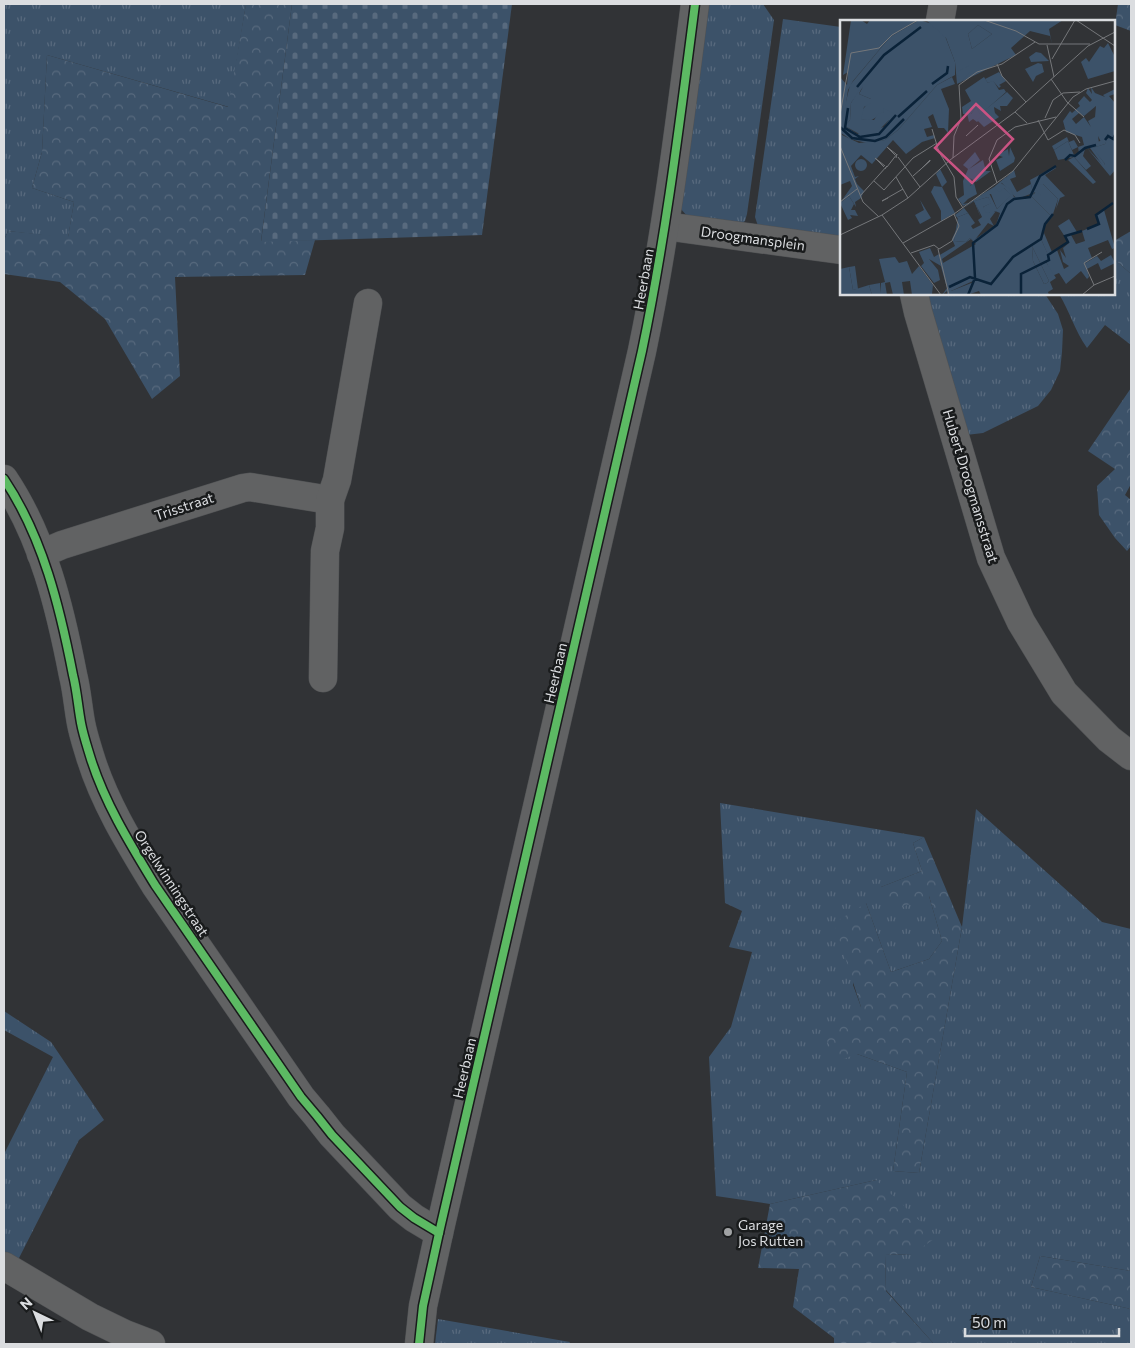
<svg xmlns="http://www.w3.org/2000/svg" width="1135" height="1348" font-family="Commissioner,sans-serif">
<style>
.grass{fill:url(#grass-tufts)}
.forest{fill:url(#forest-crowns)}
.cemetery{fill:url(#cemetery-stones)}
.lines{fill:none;stroke-linecap:round;stroke-linejoin:round}
.minor-casing{stroke:#505254;stroke-width:29}
.minor{stroke:#616263;stroke-width:28}
.cycleway-casing{stroke:#191b1c;stroke-width:11}
.cycleway{stroke:#5cba63;stroke-width:8}
.poi-dot{fill:#a0a2a4;stroke:#191b1c;stroke-width:2}
.labels{text-anchor:middle;dominant-baseline:central;stroke-width:5;stroke-linejoin:round;paint-order:stroke}
.street-label{font-size:14px;fill:#dbdde0;stroke:#191b1c}
.poi-label{font-size:14px;fill:#dbdde0;stroke:#191b1c;text-anchor:start}
.inset-river{fill:none;stroke:#0a2238;stroke-width:2.5}
.inset-road{fill:none;stroke:#75777a;stroke-width:1}
.view{fill:#ca5383;fill-opacity:0.15;stroke:#ca5383;stroke-width:2.5}
.inset-edge{fill:none;stroke:#dbdde0;stroke-width:2.5}
</style>
<defs>
<pattern id="grass-tufts" width="24" height="20" patternUnits="userSpaceOnUse" patternTransform="scale(1.25)"><rect width="24" height="20" fill="#3c5269"/><path d="M3 7l-1-3M5 7V3M7 7l1-3M15 17l-1-3M17 17v-4M19 17l1-3" fill="none" stroke="#586a7e"/></pattern>
<pattern id="forest-crowns" width="20" height="18" patternUnits="userSpaceOnUse" patternTransform="scale(1.25)"><rect width="20" height="18" fill="#3c5269"/><path d="M2 6a3 3 0 1 1 6 0M12 15a3 3 0 1 1 6 0" fill="none" stroke="#586a7e"/></pattern>
<pattern id="cemetery-stones" width="16" height="16" patternUnits="userSpaceOnUse" patternTransform="scale(1.25)"><rect width="16" height="16" fill="#3c5269"/><path d="M2 7V4a2 2 0 0 1 4 0v3zM10 15v-3a2 2 0 0 1 4 0v3z" fill="#586a7e"/></pattern>
</defs>
<rect width="100%" height="100%" fill="#313336"/>
<g class="grass">
<polygon points="4,4 246,4 229,107 47,55 42,152 32,188 74,202 68,238 8,231 4,240"/>
<polygon points="708,4 763,4 774,20 747,214 745,221 739,225 688,217 680,208"/>
<polygon points="783,19 841,27 841,241 758,226 755,217"/>
<path d="M1114,259L1131,274V345L1105,325L1087,348C1075,331 1070,312 1059,294H1114Z"/>
<polygon points="927,294 1045,294 1058,314 1063,330 1062,352 1060,371 1051,390 1038,406 983,433 966,435"/>
<polygon points="720,803 924,837 913,843 922,871 881,887 929,896 942,941 929,959 891,972 866,903 853,985 861,1007 857,1054 907,1072 893,1171 919,1173 962,927 976,809 1102,922 1131,929 1131,1271 1040,1256 1031,1287 1131,1309 1131,1344 934,1344 886,1290 885,1255 912,1254 876,1180 770,1204 716,1196 709,1057 731,1027 752,952 729,947 742,911 725,903"/>
<polygon points="4,1011 51,1042 104,1120 79,1140 18,1260 4,1252 4,1154 53,1057 4,1030"/>
<polygon points="438,1319 570,1342 569,1344 435,1344"/>
</g>
<g class="forest">
<polygon points="246,4 292,4 261,241 315,240 305,275 175,277 180,376 152,399 105,319 60,282 4,274 4,240 8,231 68,237 74,202 32,188 42,152 47,55 228,107"/>
<polygon points="1118,4 1131,4 1131,31 1115,25"/>
<polygon points="1131,231 1131,274 1114,259 1114,241"/>
<polygon points="1131,388 1131,484 1125,495 1131,500 1131,546 1127,551 1115,538 1099,515 1097,486 1115,469 1088,451"/>
<polygon points="924,837 962,927 919,1173 893,1171 907,1072 857,1054 838,1061 826,1039 861,1007 834,923 866,903 891,972 929,959 942,941 929,896 893,911 881,887 922,871 913,843"/>
<polygon points="876,1180 937,1237 912,1254 885,1255 886,1291 934,1344 834,1344 834,1338 793,1307 799,1269 758,1268 770,1204"/>
<polygon points="1040,1256 1131,1271 1131,1309 1031,1287"/>
</g>
<polygon class="cemetery" points="292,4 512,4 482,235 261,242"/>
<g class="lines">
<g class="minor-casing">
<g id="minor">
<polyline points="940,21 943,4"/>
<polyline points="665,226 841,250"/>
<polyline points="914,294 918,312 991,558 1021,622 1064,693 1109,739 1131,756"/>
<path d="M4,479C43,537 60,608 73,675C77,691 78,707 81,723C83,734 87,746 90,756C104,802 130,844 155,885L301,1097L317,1116L332,1135L400,1207L414,1218L439,1233"/>
<polyline points="41,554 62,545 243,488 250,487 330,500"/>
<polyline points="323,678 325,551 330,528 330,500 337,480 368,303"/>
<polyline points="4,1266 90,1317 125,1334 151,1344"/>
<path d="M419,1344L423,1306L439,1233L642,351C666,236 680,120 695,4"/>
</g>
</g>
<use href="#minor" class="minor"/>
<g class="cycleway-casing">
<g id="cycleway">
<path d="M4,479C43,537 60,608 73,675C77,691 78,707 81,723C83,734 87,746 90,756C104,802 130,844 155,885L301,1097L317,1116L332,1135L400,1207L414,1218L439,1233"/>
<path d="M419,1344L423,1306L439,1233L642,351C666,236 680,120 695,4"/>
</g>
</g>
<use href="#cycleway" class="cycleway"/>
</g>
<circle class="poi-dot" cx="728" cy="1232" r="5"/>
<g class="labels">
<g class="street-label">
<text transform="translate(753 238) rotate(8)">Droogmansplein</text>
<text transform="translate(643 279) rotate(-80)">Heerbaan</text>
<text transform="translate(971 486) rotate(73)">Hubert Droogmansstraat</text>
<text transform="translate(184 506) rotate(-18)">Trisstraat</text>
<text transform="translate(555 673) rotate(-77)">Heerbaan</text>
<text transform="translate(172 883) rotate(57)">Orgelwinningstraat</text>
<text transform="translate(464 1068) rotate(-77)">Heerbaan</text>
</g>
<g class="poi-label">
<text x="738" y="1224">Garage<tspan x="738" dy="16">Jos Rutten</tspan></text>
</g>
</g>
<g transform="translate(840 20)">
<rect width="275" height="275" fill="#313336"/>
<path d="M79,0L93,4L105,16L115,42V55L97,65L58,110L45,120L27,123L10,119L1,113L0,106L10,65L50,17ZM23,67L19,74L31,79L20,93L21,99L30,101L45,92L49,100L44,107L17,114L5,106L10,100L11,83ZM138,5L152,14L132,29L128,14ZM144,57L148,63L153,60L159,70L164,69L166,72L140,95L136,88L131,94H123L122,87L131,81L125,70ZM251,67L255,73L265,77L263,75L275,69V74L269,76L275,83V115L261,122L258,116L259,123L245,127L242,135L238,127L232,130L228,121L214,130L212,126L227,117L229,122L234,120L238,127L244,125L242,117L226,112L223,101L230,91L232,93L240,86L238,83L244,76L250,82L252,80L246,73L248,68L252,74ZM256,86L255,97L248,101L251,107L244,97L236,104L232,99L239,93L244,96ZM267,118H275V150L270,156L247,128L263,145L265,144L252,128L265,124ZM170,127L175,138L174,142L160,151L156,140L163,137L157,135L168,129L169,136ZM135,132L140,140L129,149L143,140L146,151H151L136,162L130,158L133,162L130,166L134,163L137,174L128,179L123,184L129,183L123,186L118,179L124,175L123,161L128,149L123,145ZM234,137L256,162L253,164L228,140ZM100,149L107,162L102,167L115,193L101,201V191L91,172L94,166L102,167L96,154ZM174,150L176,157L170,159L177,172L191,164L193,173L177,179L161,162ZM196,164H203L218,179L212,197L191,176L195,173ZM154,167L164,168L172,175L157,189L151,174L139,176ZM9,176L14,184L11,190H15L18,196L10,195L12,198L8,200L0,183ZM148,177L152,183L143,187L151,193L156,191L150,199L154,206L148,203L134,221L130,218L126,222L114,221L118,197L128,193L135,203L131,206L133,209L141,205L138,200L142,197L134,181ZM80,180L91,198L80,204L75,195L84,190ZM273,183L264,190L275,228L272,229L268,220L248,228L252,238L244,244L257,236L261,241L271,235L275,243L261,250L258,243L247,249L249,257L247,259L241,251L226,264L219,253L212,256L206,241L210,240L201,219L204,213L212,232L217,230L224,249L229,246L223,242L220,230L226,238L223,228L229,223L218,206L229,199L237,212L231,215L236,224L245,221L242,211L259,204L256,195ZM192,226L209,261L207,263L204,264L193,241ZM90,228L94,237L99,234L101,246L89,239L98,250L100,260L94,263L81,246L84,243L79,232ZM55,237L59,243L67,241L72,254L79,246L93,265L92,274L72,275L70,261L62,262L64,275H53L50,262L45,263L47,275H32L29,265L40,263V273L41,263L45,262L39,239ZM15,246L18,269L13,270L9,247ZM134,262L127,275H111V271Z" fill="#3c5269" fill-rule="evenodd"/>
<path d="M11,0H21L27,4L30,0H79L50,17L13,61L8,70L3,104L0,105V57L7,65L8,52L3,55ZM86,0H223L209,9L212,24L210,16L190,11L171,28L176,35L117,64L115,42L106,18ZM138,5L152,14L132,29L128,14ZM196,32L201,33L209,41L191,42L189,37ZM159,52L166,61L159,65L161,66L159,68L153,61L148,63L145,59ZM112,57L115,64L101,69L109,89L108,113L104,108H98L93,94L88,97L92,107L84,109L87,117L94,115L95,118L82,122L66,134L53,120L32,144L21,135L11,146L15,157L19,156L15,159L17,164L24,171L21,178L15,182L16,187L9,176L0,183L12,166L10,161L0,165V107L2,115L19,123L45,120L58,110L97,65ZM23,64L19,74L31,79V83L24,87L21,99L34,100L38,94L44,92L43,88L55,94L34,115L23,116L5,106L10,100L11,83ZM167,72L173,78L167,86H160L161,91L154,87L155,94L150,89L137,102L133,99L129,102L127,93L131,94L136,87L140,94ZM275,115V118H268L265,124L253,128L265,144L263,146L250,128L245,129L243,136L251,146L246,150L234,137L218,140L214,130L228,121L234,135L239,133L238,127L242,134L245,127ZM216,146V148L205,155L225,176L220,178L216,189L218,179L203,164L196,165L195,168L201,176L195,172L191,176L212,197L205,204L201,219L210,239L206,242L216,258L210,262L213,269L208,272L209,275H141L139,271L127,275L133,261L111,271V275H107V271L102,275L107,268L98,236L115,226L112,219L118,206L114,221L126,222L130,218L134,220L156,205L160,193L155,191L150,197V192L146,193L143,187L151,183L148,177L135,181L141,198L134,181L124,188L128,193L118,197L120,201L115,195L139,176L149,173L157,189L171,175L164,168L159,172L154,167L166,157L167,161L161,163L171,170L174,177L185,179L193,173L190,160ZM131,219L136,224L103,243L102,239ZM192,226L209,261L207,263L204,264L193,241ZM9,247L13,270L29,265L32,275H0V249Z" fill="#3c5269" fill-rule="evenodd"/>
<path d="M150,88L159,97L144,107L137,100Z" fill="#3c5269"/>
<path d="M268,23L275,37V51L248,59L241,42L246,38L249,42L260,26L264,28ZM198,43L202,44L204,52L196,56L193,62L185,49ZM130,45V52L120,63L117,52ZM15 145a6 6 0 1 1 12 0a6 6 0 1 1-12 0Z" fill="#3c5269"/>
<path class="inset-river" d="M92,64L107,53L108,46M17,67L44,35L81,7M8,88L5,108L20,117L39,114L56,95M58,97L87,71M0,107L12,118L35,121L46,117L64,99M265,120L268,116L273,119L275,115M225,140L230,135L235,136L245,128L256,125M247,209L259,204L256,195L273,183M109,267L130,257L151,264L173,237L201,219L205,204L213,194M128,275L135,258L133,223L157,205L167,184L174,179L190,177L200,156L216,146M181,275V254L209,240L208,235L228,222L225,216L242,211"/>
<path class="inset-road" d="M144,0L176,11L199,24H250M236,0L275,26M207,25L214,57M212,39L235,0M157,44L162,56L186,82M211,59L227,82L244,97M175,92L187,103M0,95L11,33L39,28L52,15L78,0M205,98L213,80L223,73L240,72M198,100L208,120L224,110L235,115L240,123M92,109L99,132L114,157L116,177L123,188M126,116L138,105M0,126L23,182L39,197M55,135L47,127L56,134M58,137L80,167M113,138L114,116L121,99L119,65L137,52L162,44L195,22M44,147L35,138L45,146M47,147L57,134L56,138M73,156L90,141V140L79,151M56,157L68,178M34,161L44,170L73,138L97,123M157,163L149,139L157,120L175,107L216,97M20,176L47,146L45,149M48,178L42,181L63,169M0,182L17,169M42,195L101,275M0,215L42,195L68,178L110,140L175,92L248,26L275,12M63,223L114,194L173,151L233,77L246,69L275,61M98,229L109,275M71,233L94,225L99,229L112,221L119,206L114,194M254,265L244,243L262,232M242,275L254,265L275,256"/>
<path class="view" d="M136,84L173,119L132,163L95,128Z"/>
<rect width="275" height="275" class="inset-edge"/>
</g>
<rect width="1135" height="1348" fill="none" stroke="#dbdde0" stroke-width="10"/>
<g transform="translate(35 1313) rotate(317)" stroke="#191b1c" stroke-width="4" paint-order="stroke">
<path d="M0-4L9 19L0 12L-9 19Z" fill="#dbdde0"/>
<text y="-8" font-size="14" font-weight="bold" text-anchor="middle" fill="#dbdde0">N</text>
</g>
<path d="M965 1328v8h154v-8" fill="none" stroke="#dbdde0" stroke-width="2.5"/>
<text x="972" y="1328" font-size="15" fill="#dbdde0" stroke="#191b1c" stroke-width="4" paint-order="stroke">50 m</text>
</svg>
